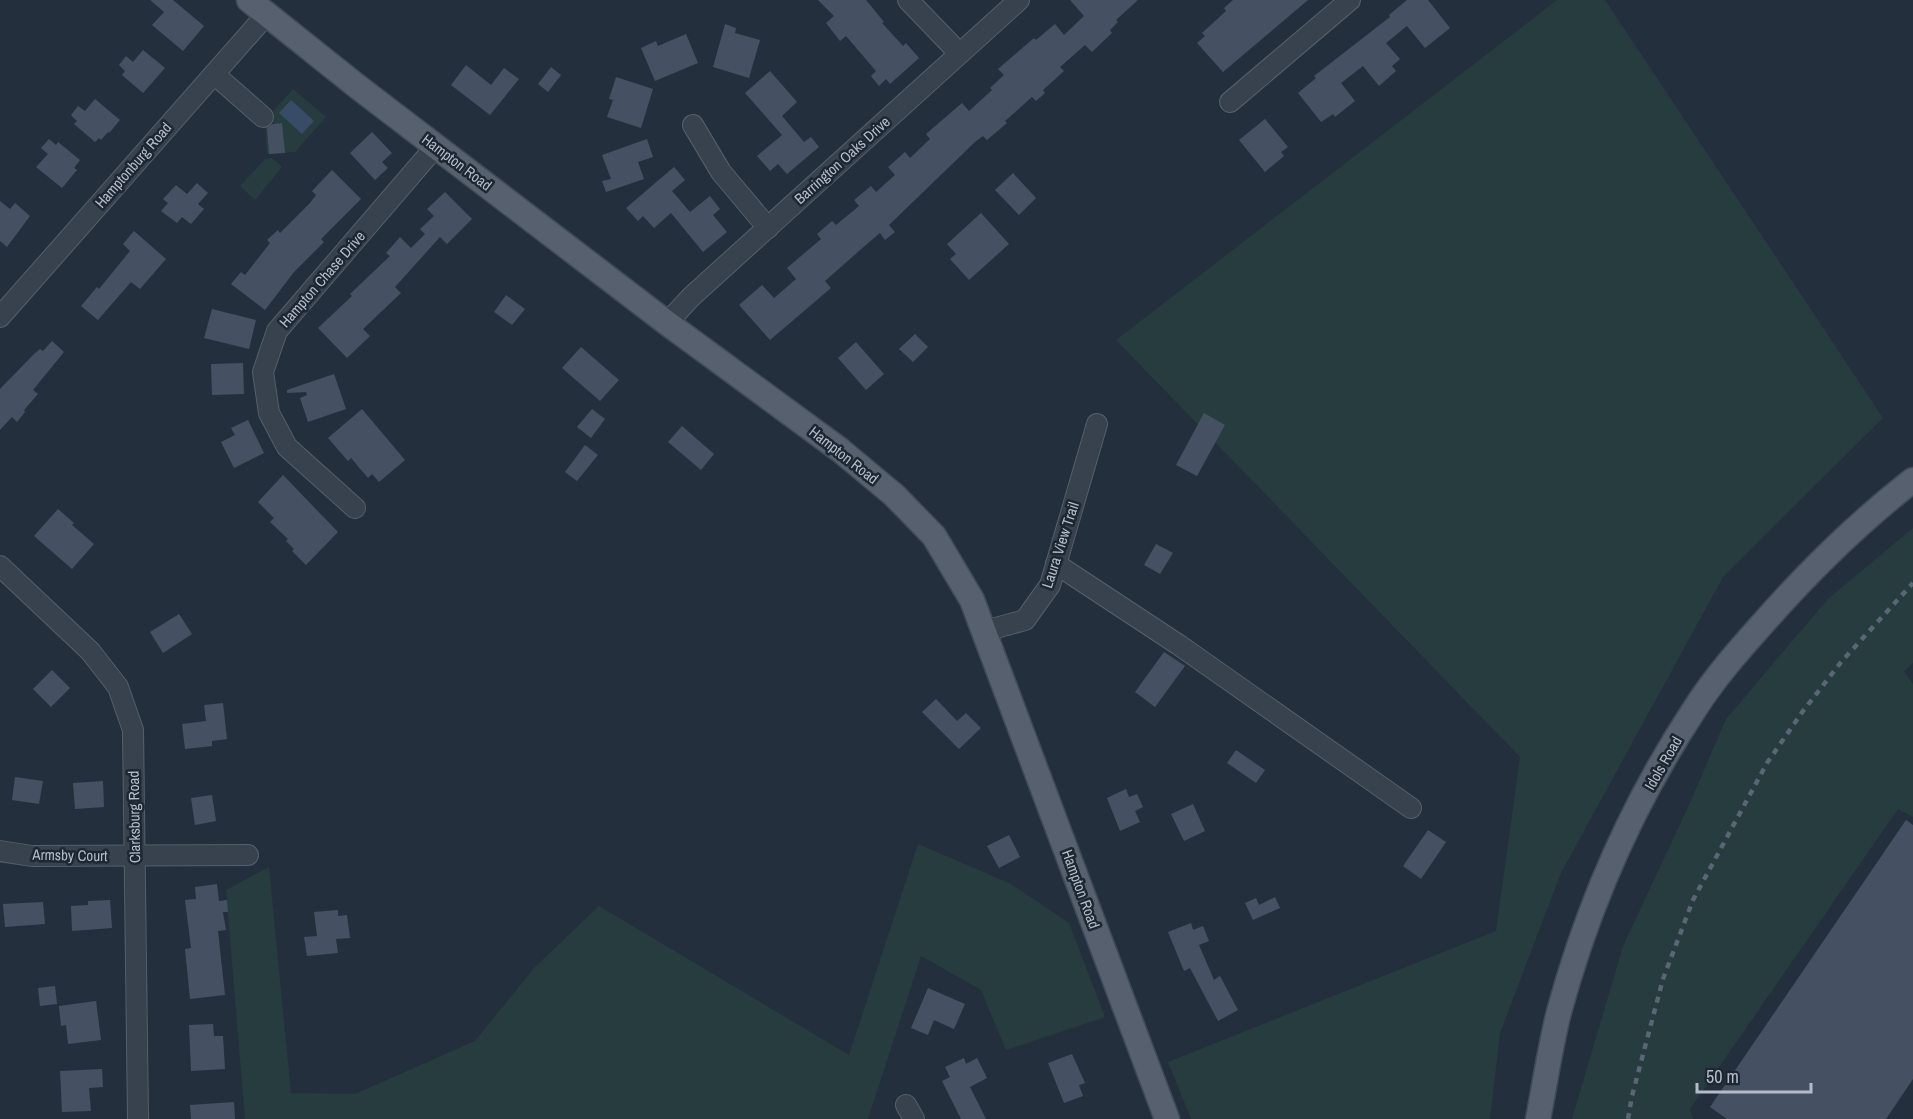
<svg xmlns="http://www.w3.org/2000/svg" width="1913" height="1119" font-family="'Archivo Narrow',sans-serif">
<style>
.green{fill:#263c3f}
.water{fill:#394c67}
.building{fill:#455162}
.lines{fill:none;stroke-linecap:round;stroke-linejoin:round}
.minor-casing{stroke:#565f6c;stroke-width:22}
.major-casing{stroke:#414a57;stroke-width:27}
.minor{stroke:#38414e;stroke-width:20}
.major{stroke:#56606e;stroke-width:24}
.rail{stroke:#5a6575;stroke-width:4.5;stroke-dasharray:6 6;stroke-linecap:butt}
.labels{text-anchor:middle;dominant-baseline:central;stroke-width:5;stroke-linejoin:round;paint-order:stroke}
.street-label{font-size:15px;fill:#b4bcc9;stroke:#1d2633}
</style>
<rect width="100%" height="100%" fill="#242f3e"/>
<g class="green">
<polygon points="1557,0 1605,0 1883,418 1723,577 1561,873 1500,1033 1490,1119 1191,1119 1168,1062 1496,931 1520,757 1116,340"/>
<polygon points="293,89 326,117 295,152 267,154 265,124 274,124 273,111"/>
<polygon points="272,158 282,167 255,200 240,186 265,159"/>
<polygon points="1913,528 1913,663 1904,671 1913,684 1913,817 1898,809 1690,1109 1693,1119 1572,1119 1623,946 1689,805 1726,719 1828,599"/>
<polygon points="918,844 1011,884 1069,923 1105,1017 1006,1050 981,990 921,956 868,1119 245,1119 226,890 269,867 291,1093 355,1094 475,1041 535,967 599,906 849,1055"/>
</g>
<polygon class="water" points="291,100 314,121 302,134 279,113"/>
<g class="building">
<polygon points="150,0 173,0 204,26 183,51 152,25 164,12"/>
<polygon points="818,0 866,0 884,22 882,23 903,46 906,43 919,58 890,84 886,79 879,86 871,76 876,71 846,36 840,41 826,23 834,16"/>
<polygon points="1070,0 1138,0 1116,20 1118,22 1110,30 1112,33 1092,52 1085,45 1060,67 1064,71 1043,90 1045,93 1036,101 1032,97 1005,121 1007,123 987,140 983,136 975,142 889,225 895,232 885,240 880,233 859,251 825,281 831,288 770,340 739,305 762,285 774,298 796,279 787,268 821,239 817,234 832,221 836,225 859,206 854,200 871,186 876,192 895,175 888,167 905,152 910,158 930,139 926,134 962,103 969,111 992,90 990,88 1004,75 998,69 1034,38 1036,40 1055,24 1064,35 1084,16"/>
<polygon points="1233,0 1308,0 1223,72 1197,43 1205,36 1202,33 1226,11 1224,8"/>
<polygon points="1407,0 1428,0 1450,28 1425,48 1407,26 1386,43 1400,59 1392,66 1396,71 1379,86 1363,66 1341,83 1355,101 1335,117 1333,114 1321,122 1298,93 1316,78 1314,76 1390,17 1389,15"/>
<polygon points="725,24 736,28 735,33 760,40 749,78 713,67"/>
<polygon points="686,34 698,63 655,81 641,48 656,41 658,46"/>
<polygon points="143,50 165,68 143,93 122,75 125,71 119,65 126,56 133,62"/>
<polygon points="466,65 491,85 504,68 519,79 490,115 451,85"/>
<polygon points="551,67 561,75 548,92 538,84"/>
<polygon points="770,71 797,102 782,116 804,142 811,137 819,147 787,174 778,164 770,171 757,156 782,135 745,93"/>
<polygon points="616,77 653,89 641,128 607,117 613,100 609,99"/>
<polygon points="95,99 120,120 109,133 108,132 101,140 99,138 95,142 74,124 77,121 71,115 78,106 85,111"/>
<polygon points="1265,119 1288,147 1281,152 1284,156 1265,172 1239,140"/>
<polygon points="282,123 285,153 269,154 267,128 273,124"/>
<polygon points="372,132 392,153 382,162 388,168 375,180 350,153"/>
<polygon points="49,139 56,145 58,142 80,160 74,168 77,170 62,188 36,167 48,154 41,148"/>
<polygon points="647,139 653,157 638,162 644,179 606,192 602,181 611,179 602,155"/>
<polygon points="674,167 685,180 672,191 690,212 710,196 720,209 713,215 727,232 703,252 671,213 654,228 643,216 638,221 626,208"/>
<polygon points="332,170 361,199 321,239 324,242 294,272 265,310 231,284 241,272 245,275 270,243 267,240 278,230 280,233 310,203 316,195 312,191"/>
<polygon points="1013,173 1036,198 1019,215 995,190"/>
<polygon points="197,183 208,193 198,204 204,209 191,224 182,217 177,223 161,211 168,203 163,199 176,185 187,194"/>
<polygon points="445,192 472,219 447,244 440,237 395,287 401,293 363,329 370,336 347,358 318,328 352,296 350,294 390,256 386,253 400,237 411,248 425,234 420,229 434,216 427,209"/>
<polygon points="0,201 10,209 15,203 30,216 7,247 0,241"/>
<polygon points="981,213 1009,244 969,280 950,259 956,254 947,244"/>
<polygon points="134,231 166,259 140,289 131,282 98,320 81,306 97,287 99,289 130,251 123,244"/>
<polygon points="506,295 525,309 512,325 494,312"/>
<polygon points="212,309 256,320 249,349 204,338"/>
<polygon points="915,334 928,347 913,362 899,349"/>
<polygon points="52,341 64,352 33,390 38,394 24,410 25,412 17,422 12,417 0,430 0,389 34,354 40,349 43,351"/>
<polygon points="856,342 884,374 866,390 838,358"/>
<polygon points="581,347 619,380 600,401 562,368"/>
<polygon points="243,363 244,394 212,395 211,364"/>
<polygon points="334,374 346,409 308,422 300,398 307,395 306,392 287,393 287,390"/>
<polygon points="362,409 405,460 379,482 372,474 368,478 351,458 348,461 328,438"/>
<polygon points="592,409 605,419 591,438 577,427"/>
<polygon points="1204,413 1225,425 1197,476 1176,465"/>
<polygon points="248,420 264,453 234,468 221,442 235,435 231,428"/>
<polygon points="682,426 714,454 701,470 668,442"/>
<polygon points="585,445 598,455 577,481 565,472"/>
<polygon points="283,475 338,532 306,565 292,551 294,549 286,541 288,539 270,522 274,518 258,502"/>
<polygon points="58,509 74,523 72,525 94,544 72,569 34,536"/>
<polygon points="1156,544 1173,553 1160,574 1144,565"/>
<polygon points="179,614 192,634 163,653 150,632"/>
<polygon points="1164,652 1185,666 1155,707 1135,692"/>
<polygon points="52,670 70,688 51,707 33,689"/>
<polygon points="936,699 957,721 966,713 981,728 959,749 922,712"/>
<polygon points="223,703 227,739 212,741 212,746 185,749 182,724 206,721 204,705"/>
<polygon points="1236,750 1265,770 1256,783 1227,763"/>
<polygon points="15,777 43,781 39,804 12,800"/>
<polygon points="103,781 104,807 75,809 73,783"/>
<polygon points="1126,789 1129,797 1137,794 1143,807 1135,811 1140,822 1120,831 1107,798"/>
<polygon points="212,795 216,821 195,825 191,798"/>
<polygon points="1193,804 1205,831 1184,841 1171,814"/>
<polygon points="1906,820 1913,825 1913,1079 1886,1119 1727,1119 1710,1107"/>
<polygon points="1428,830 1446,842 1421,879 1403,866"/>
<polygon points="1009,835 1020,857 999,868 987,846"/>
<polygon points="217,884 219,901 227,900 228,912 223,912 226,930 218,931 225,995 190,999 185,949 191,948 185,900 196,899 195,887"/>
<polygon points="1275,897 1280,908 1253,920 1245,903 1256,898 1259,905"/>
<polygon points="110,900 112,928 72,931 71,906 88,905 88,901"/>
<polygon points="43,902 45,924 5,927 3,904"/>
<polygon points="338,910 338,916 347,915 350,938 336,939 338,953 307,956 304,937 317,936 314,912"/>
<polygon points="1191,923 1193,930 1203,926 1209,941 1199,945 1214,980 1220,976 1238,1010 1218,1021 1190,968 1184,971 1168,932"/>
<polygon points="55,986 57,1004 40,1006 38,988"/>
<polygon points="928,988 965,1004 954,1029 934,1020 928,1035 911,1028"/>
<polygon points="96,1001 101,1040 68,1044 66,1025 61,1026 59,1006"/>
<polygon points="213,1024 214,1036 223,1036 225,1069 191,1071 189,1025"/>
<polygon points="1072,1054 1085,1083 1079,1085 1083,1096 1064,1103 1048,1063"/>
<polygon points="964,1058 966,1064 977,1058 987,1078 970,1087 986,1119 961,1119 942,1081 950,1077 945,1067"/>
<polygon points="102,1069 103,1087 89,1088 91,1111 62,1112 60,1071"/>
<polygon points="234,1102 235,1119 191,1119 190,1105"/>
</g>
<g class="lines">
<g class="minor-casing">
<g id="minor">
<polyline points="908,0 959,53"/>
<polyline points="214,74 263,117"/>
<polyline points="1230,102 1350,0"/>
<polyline points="693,125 721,172 768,228"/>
<polyline points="0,317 267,14"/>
<polyline points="667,323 691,297 1019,0"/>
<polyline points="355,508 287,447 269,413 263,372 277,331 436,146"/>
<polyline points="1056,564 1179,645 1411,808"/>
<polyline points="0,566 90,651 118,687 133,730 138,1119"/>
<polyline points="985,631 1025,620 1050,585 1097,424"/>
<polyline points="0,851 32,856 248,855"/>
<polyline points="906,1105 914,1119"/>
</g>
</g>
<g class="major-casing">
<g id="major">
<polyline points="249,0 358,87 667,323 840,450 894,495 934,536 972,600 1167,1119"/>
<path d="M1538,1119C1545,1084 1550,1047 1559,1012C1588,905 1633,803 1694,710C1714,678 1740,649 1765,621C1810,570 1859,522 1913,480"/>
</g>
</g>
<use href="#minor" class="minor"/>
<use href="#major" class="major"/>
<polyline class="rail" points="1628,1119 1632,1096 1663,979 1693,900 1767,763 1803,711 1842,661 1913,583"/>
</g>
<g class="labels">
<g class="street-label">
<text transform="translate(842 160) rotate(-42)">Barrington Oaks Drive</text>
<text transform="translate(457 162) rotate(37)">Hampton Road</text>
<text transform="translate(133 165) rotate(-49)">Hamptonburg Road</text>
<text transform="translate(322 279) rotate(-49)">Hampton Chase Drive</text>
<text transform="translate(844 455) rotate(38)">Hampton Road</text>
<text transform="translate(1060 545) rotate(-72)">Laura View Trail</text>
<text transform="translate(1663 763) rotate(-60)">Idols Road</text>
<text transform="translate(134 817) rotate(-91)">Clarksburg Road</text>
<text transform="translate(70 855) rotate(1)">Armsby Court</text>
<text transform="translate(1081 889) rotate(70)">Hampton Road</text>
</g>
</g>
<path d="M1697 1083v9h114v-9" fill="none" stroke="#b4bcc9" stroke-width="3"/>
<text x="1706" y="1083" font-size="18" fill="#b4bcc9" stroke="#1d2633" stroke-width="4.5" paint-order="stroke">50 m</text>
</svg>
